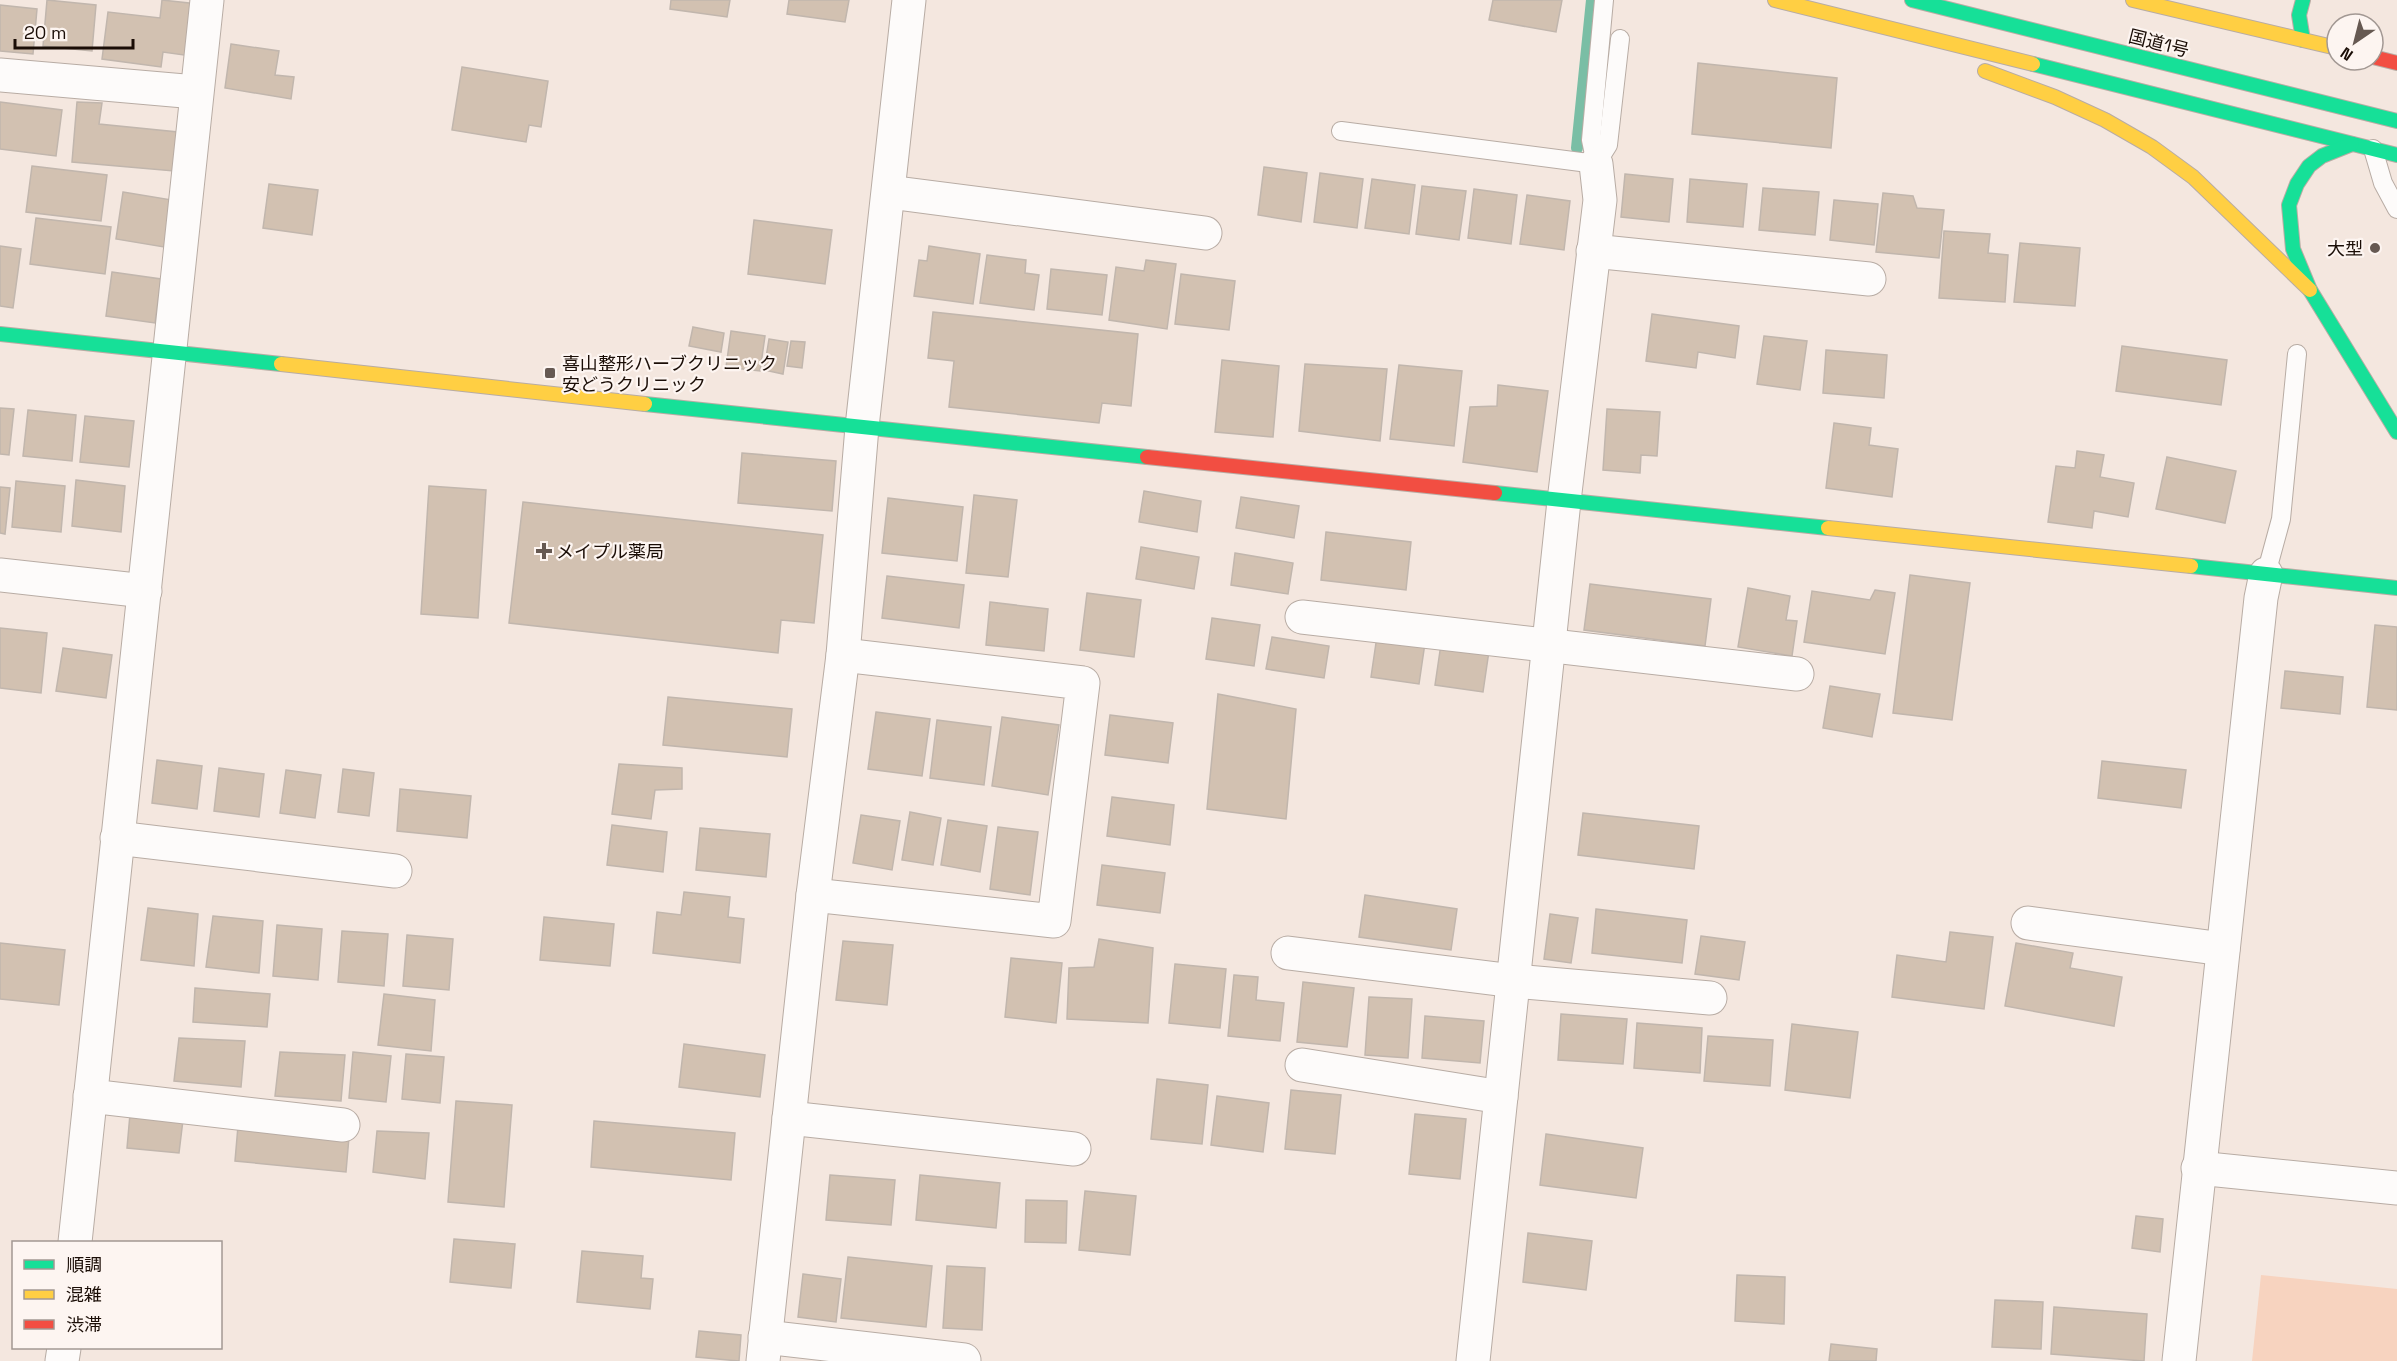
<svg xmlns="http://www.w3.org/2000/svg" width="2397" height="1361" font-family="'Space Grotesk','Noto Sans JP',sans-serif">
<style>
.green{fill:#f7d3bf}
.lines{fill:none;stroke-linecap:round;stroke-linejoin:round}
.stream{stroke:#7abea5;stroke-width:12}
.building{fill:#d2c1b1;stroke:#c1b6ad;stroke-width:1.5}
.lane-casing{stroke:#b8aca4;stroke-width:20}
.street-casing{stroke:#b8aca4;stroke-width:35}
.fast-casing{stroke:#b8aca4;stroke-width:16}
.slow-casing{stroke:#b8aca4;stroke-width:16}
.jam-casing{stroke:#b8aca4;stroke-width:16}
.lane{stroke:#fdfbfa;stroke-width:18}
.street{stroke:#fdfbfa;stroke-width:33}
.fast{stroke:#16e098;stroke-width:14}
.slow{stroke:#ffcf43;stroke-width:14}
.jam{stroke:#f24e42;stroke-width:14}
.poi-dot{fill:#665952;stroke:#fdf5f1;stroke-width:2}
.labels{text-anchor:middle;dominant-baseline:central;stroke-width:4.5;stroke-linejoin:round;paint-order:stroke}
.street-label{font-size:18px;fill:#1a0d06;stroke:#fdf5f1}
.poi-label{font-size:18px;fill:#1a0d06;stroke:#fdf5f1;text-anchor:start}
</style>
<rect width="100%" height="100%" fill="#f4e7df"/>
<polygon class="green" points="2261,1275 2397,1289 2397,1361 2252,1361"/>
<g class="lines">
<polyline class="stream" points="1577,148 1592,0"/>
</g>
<g class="building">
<polygon points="47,0 96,5 92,51 43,46"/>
<polygon points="162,0 198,4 191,56 163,52 161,67 102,59 108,12 160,18"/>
<polygon points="671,0 730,0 727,17 670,9"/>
<polygon points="789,0 849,0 845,22 787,14"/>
<polygon points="1493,0 1562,0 1556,32 1489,20"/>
<polygon points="0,5 37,9 33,54 0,51"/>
<polygon points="231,44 279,51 275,75 294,77 291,99 225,88"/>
<polygon points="1698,63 1837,78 1831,148 1692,134"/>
<polygon points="462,67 548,81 541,127 529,125 526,142 452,130"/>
<polygon points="0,102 62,110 56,156 0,149"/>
<polygon points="77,102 102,103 99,124 178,132 174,171 72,162"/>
<polygon points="32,166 107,175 101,221 26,212"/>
<polygon points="1264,167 1307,173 1301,222 1258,215"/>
<polygon points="1320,173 1363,179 1357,228 1314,222"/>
<polygon points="1625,174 1673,179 1669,222 1621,217"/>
<polygon points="1372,179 1415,185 1409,234 1365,228"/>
<polygon points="1690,179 1747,184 1743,227 1687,222"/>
<polygon points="269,184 318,190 312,235 263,228"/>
<polygon points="1422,186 1466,191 1459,240 1416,234"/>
<polygon points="1763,188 1819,192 1815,235 1759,230"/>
<polygon points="1474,189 1517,195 1511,244 1468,238"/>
<polygon points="123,192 172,200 164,247 116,239"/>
<polygon points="1883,193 1913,196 1917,208 1944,210 1939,258 1876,252"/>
<polygon points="1527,195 1570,201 1564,250 1520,244"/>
<polygon points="1834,200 1878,204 1874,245 1830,240"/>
<polygon points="36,218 111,227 105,274 30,264"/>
<polygon points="754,220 832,230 825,284 748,274"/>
<polygon points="1944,231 1990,234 1988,253 2008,255 2005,302 1939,298"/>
<polygon points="2020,243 2080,248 2075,306 2014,302"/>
<polygon points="0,246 21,249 13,308 0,306"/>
<polygon points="929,246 980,254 973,304 914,296 919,260 927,261"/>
<polygon points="987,255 1026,260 1025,273 1039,275 1034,310 980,303"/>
<polygon points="1146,260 1176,264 1167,329 1109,320 1116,267 1144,271"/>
<polygon points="1051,269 1107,275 1102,315 1047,309"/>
<polygon points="112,272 161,279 155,323 106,316"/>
<polygon points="1181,274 1235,281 1229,330 1175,324"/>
<polygon points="933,312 1138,334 1131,406 1102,403 1099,423 949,407 954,361 928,358"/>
<polygon points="1652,314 1739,326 1735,358 1698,352 1696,368 1646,361"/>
<polygon points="693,327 724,333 721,352 689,346"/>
<polygon points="731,331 765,336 760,371 726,367"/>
<polygon points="1764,336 1807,341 1800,390 1757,384"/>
<polygon points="769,339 788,342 783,374 764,370"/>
<polygon points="791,341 805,342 802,368 787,366"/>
<polygon points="2122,346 2227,360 2221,405 2116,391"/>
<polygon points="1826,350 1887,355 1884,398 1823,393"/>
<polygon points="1222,360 1279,366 1273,437 1215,432"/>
<polygon points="1305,364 1387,369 1380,441 1299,431"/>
<polygon points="1399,365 1462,371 1454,446 1390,439"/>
<polygon points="1498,385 1548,391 1537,472 1463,462 1470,407 1497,406"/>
<polygon points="0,408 14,409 9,455 0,454"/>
<polygon points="1607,409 1660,412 1657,456 1641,455 1640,473 1603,470"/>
<polygon points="28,410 76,415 72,461 23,456"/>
<polygon points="85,416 134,421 129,467 80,462"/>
<polygon points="1834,423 1871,428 1869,445 1898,449 1892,497 1826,488"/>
<polygon points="2077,451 2104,455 2100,477 2134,483 2128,517 2094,511 2092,528 2048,522 2056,466 2075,468"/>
<polygon points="742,453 836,461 832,511 738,503"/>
<polygon points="2167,457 2236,471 2225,523 2156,509"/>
<polygon points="76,480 125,486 121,532 72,526"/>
<polygon points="16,481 65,486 61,532 12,527"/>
<polygon points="429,486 486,490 478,618 421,614"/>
<polygon points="0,487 10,488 5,534 0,533"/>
<polygon points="1144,491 1201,501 1197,532 1139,522"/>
<polygon points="974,495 1017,500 1008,577 966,573"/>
<polygon points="1241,497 1299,506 1294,538 1236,528"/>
<polygon points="888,498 963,507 957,561 882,553"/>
<polygon points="523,502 823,535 814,623 781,620 778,653 509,623"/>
<polygon points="1326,532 1411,542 1406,590 1321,580"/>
<polygon points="1141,547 1199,557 1194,589 1136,579"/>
<polygon points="1235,553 1293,563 1288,594 1231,585"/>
<polygon points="1910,575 1970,583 1952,720 1893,713"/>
<polygon points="887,576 964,585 959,628 882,618"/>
<polygon points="1590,584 1711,599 1705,646 1584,630"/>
<polygon points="1748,588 1790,596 1786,620 1797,621 1792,656 1738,647"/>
<polygon points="1875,590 1895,593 1885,654 1804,642 1812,591 1870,600"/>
<polygon points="1087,593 1141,600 1134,657 1080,650"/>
<polygon points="990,602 1048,609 1044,651 986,645"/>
<polygon points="1212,618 1260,625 1254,666 1206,659"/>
<polygon points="2375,625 2397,627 2397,710 2367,707"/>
<polygon points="0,628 47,633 41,693 0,688"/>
<polygon points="1377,636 1425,643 1419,684 1371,677"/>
<polygon points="1272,637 1329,646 1324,678 1266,669"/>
<polygon points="1441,644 1489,651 1483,692 1435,685"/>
<polygon points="63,648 112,655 106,698 56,691"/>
<polygon points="2285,671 2343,677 2340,714 2281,708"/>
<polygon points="1830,686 1880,694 1872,737 1823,728"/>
<polygon points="1218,694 1296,709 1286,819 1207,809"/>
<polygon points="668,697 792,709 787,757 663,745"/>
<polygon points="876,712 930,719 922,776 868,769"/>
<polygon points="1110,715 1173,723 1168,763 1105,755"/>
<polygon points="1002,717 1059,725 1048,795 992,786"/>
<polygon points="937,720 991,727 984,785 930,778"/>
<polygon points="157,760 202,766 197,809 152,803"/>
<polygon points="2102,761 2186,770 2181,808 2098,798"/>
<polygon points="619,764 682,768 682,789 655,790 651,819 612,814"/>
<polygon points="219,768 264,774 259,817 214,811"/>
<polygon points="343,769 374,773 369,816 338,812"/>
<polygon points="286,770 321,775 315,818 280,813"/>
<polygon points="400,789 471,796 467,838 397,831"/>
<polygon points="1112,797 1174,805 1170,845 1107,836"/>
<polygon points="910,812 941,818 933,865 902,860"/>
<polygon points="1583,813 1699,826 1694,869 1578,855"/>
<polygon points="861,815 900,821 892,870 853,863"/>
<polygon points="948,820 987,826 980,872 941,865"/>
<polygon points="612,825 667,832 663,872 607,865"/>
<polygon points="998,827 1038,832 1030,895 990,889"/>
<polygon points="700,828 770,834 766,877 696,870"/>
<polygon points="1102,865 1165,873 1160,913 1097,905"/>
<polygon points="684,892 730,897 728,917 744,919 740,963 653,953 657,912 681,915"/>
<polygon points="1365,895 1457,909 1451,950 1359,937"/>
<polygon points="148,908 198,914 194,966 141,960"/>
<polygon points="1596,909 1687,920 1682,963 1592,953"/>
<polygon points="1550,914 1578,918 1571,963 1544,959"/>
<polygon points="213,916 263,921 259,973 206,967"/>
<polygon points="544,917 614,924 610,966 540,960"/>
<polygon points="277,925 322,929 318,980 273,976"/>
<polygon points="342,931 388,934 384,986 338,982"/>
<polygon points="1950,932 1993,937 1984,1009 1892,997 1897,955 1946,962"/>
<polygon points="407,935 453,939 449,990 403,986"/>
<polygon points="1701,936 1745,942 1739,980 1695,974"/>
<polygon points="1099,939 1153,948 1148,1023 1067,1019 1069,968 1094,967"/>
<polygon points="843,941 893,945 887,1005 836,1000"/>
<polygon points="0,943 65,950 59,1005 0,999"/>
<polygon points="2016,943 2073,953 2070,968 2122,977 2114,1026 2005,1006"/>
<polygon points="1011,958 1062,963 1056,1023 1005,1017"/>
<polygon points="1175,964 1226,969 1220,1028 1169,1023"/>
<polygon points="1234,975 1258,977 1256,1000 1284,1003 1280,1041 1228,1036"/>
<polygon points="1303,982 1354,988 1347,1047 1297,1042"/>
<polygon points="195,988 270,994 267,1027 193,1022"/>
<polygon points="384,994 435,1000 431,1051 378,1045"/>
<polygon points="1369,997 1412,999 1408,1058 1365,1055"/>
<polygon points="1561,1014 1627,1019 1623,1064 1558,1060"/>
<polygon points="1425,1016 1484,1021 1480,1063 1422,1058"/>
<polygon points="1637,1023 1702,1028 1700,1073 1634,1068"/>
<polygon points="1792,1024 1858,1032 1850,1098 1785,1090"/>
<polygon points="1708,1036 1773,1040 1770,1086 1704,1081"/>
<polygon points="179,1038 245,1041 241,1087 174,1081"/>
<polygon points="684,1044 765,1055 760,1097 679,1087"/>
<polygon points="280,1052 345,1055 341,1101 275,1096"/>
<polygon points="353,1052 391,1056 386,1102 349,1098"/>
<polygon points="406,1054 444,1057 440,1103 402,1099"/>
<polygon points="1157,1079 1208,1085 1202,1144 1151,1139"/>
<polygon points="1291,1090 1341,1095 1335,1154 1285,1149"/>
<polygon points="1217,1096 1269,1103 1263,1152 1211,1145"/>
<polygon points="456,1101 512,1105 504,1207 448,1202"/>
<polygon points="130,1114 183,1120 179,1153 127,1148"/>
<polygon points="1415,1114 1466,1119 1460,1179 1409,1174"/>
<polygon points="594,1121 735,1133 731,1180 591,1167"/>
<polygon points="238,1126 349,1137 346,1172 235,1161"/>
<polygon points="377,1131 429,1133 425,1179 373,1172"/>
<polygon points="1546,1134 1643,1148 1636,1198 1540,1185"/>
<polygon points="830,1175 895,1180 891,1225 826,1220"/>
<polygon points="920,1175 1000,1183 996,1228 916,1220"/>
<polygon points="1085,1191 1136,1196 1130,1255 1079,1250"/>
<polygon points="1026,1200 1067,1201 1066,1243 1025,1242"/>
<polygon points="2136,1216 2163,1219 2160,1252 2132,1248"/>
<polygon points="1528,1233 1592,1241 1586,1290 1523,1282"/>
<polygon points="454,1239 515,1244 511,1288 450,1282"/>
<polygon points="582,1251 643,1256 641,1278 653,1279 650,1309 577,1302"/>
<polygon points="848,1257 932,1266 926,1327 841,1318"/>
<polygon points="947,1266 985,1268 982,1330 943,1328"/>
<polygon points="803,1274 841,1279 836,1322 798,1317"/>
<polygon points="1737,1275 1785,1277 1784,1324 1735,1321"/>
<polygon points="1995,1300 2043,1302 2041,1349 1992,1347"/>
<polygon points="2054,1307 2147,1314 2144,1361 2051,1354"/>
<polygon points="699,1331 741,1335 739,1361 696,1357"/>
<polygon points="1831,1344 1877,1349 1876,1361 1829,1361"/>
</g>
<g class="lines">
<g class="lane-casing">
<g id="lane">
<polyline points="1341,131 1596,164"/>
<polyline points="2373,149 2383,183 2397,209"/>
<polyline points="1596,164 1591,140 1604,0"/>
<polyline points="1596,164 1608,145 1620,39"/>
<polyline points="2266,574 2281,519 2297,354"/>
</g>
</g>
<g class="street-casing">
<g id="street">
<polyline points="0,75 196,92"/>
<polyline points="889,192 1205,233"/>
<polyline points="1593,251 1869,279"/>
<polyline points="0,575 145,591"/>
<polyline points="1302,617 1797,674"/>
<polyline points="117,838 395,871"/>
<polyline points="813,895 1054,921 1083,683 843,655"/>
<polyline points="2028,923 2223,949"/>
<polyline points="1288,953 1514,981 1710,998"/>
<polyline points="1302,1065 1501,1097"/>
<polyline points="90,1096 343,1125"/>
<polyline points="789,1118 1074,1149"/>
<polyline points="2198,1168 2397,1188"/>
<polyline points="75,1242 207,0"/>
<polyline points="765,1337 964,1360"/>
<polyline points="62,1361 64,1348"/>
<polyline points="763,1361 813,895 843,655 862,427 909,0"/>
<polyline points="1473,1361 1564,501 1600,200 1596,164"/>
<polyline points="2179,1361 2261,598 2266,574"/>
</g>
</g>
<g class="fast-casing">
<g id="fast">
<polyline points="1912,0 2397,121"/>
<polyline points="2303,0 2299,15 2303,40"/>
<polyline points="2033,64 2397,155"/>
<polyline points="2352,144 2322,156 2309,166 2297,184 2289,205 2293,249 2310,290 2397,432"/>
<polyline points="0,334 281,364"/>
<polyline points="645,404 1147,457"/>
<polyline points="1495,493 1828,528"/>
<polyline points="2191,566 2397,588"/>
</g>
</g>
<g class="slow-casing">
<g id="slow">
<polyline points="1775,0 2033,64"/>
<polyline points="2133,0 2337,48"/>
<polyline points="1985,71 2055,97 2105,120 2152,147 2193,177 2310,290"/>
<polyline points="281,364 645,404"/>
<polyline points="1828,528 2191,566"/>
</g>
</g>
<g class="jam-casing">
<g id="jam">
<polyline points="2373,57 2397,63"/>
<polyline points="1147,457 1495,493"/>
</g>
</g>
<use href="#lane" class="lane"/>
<use href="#street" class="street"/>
<use href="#fast" class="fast"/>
<use href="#slow" class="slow"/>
<use href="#jam" class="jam"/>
</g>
<g class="poi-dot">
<circle cx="2375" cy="248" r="6"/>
<rect x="544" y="367" width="12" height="12" rx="3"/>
<path d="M541 542h6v6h6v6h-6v6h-6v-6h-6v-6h6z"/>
</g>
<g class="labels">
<g class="street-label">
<text transform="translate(2159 43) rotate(14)">国道1号</text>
</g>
<g class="poi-label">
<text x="2363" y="248" text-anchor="end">大型</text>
<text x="562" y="363">喜山整形ハーブクリニック<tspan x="562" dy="21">安どうクリニック</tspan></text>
<text x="556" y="551">メイプル薬局</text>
</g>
</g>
<rect x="12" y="1241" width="210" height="108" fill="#fdf5f1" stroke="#a29893" stroke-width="1.5"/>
<rect x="24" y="1260" width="30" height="9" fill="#16e098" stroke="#a29893" stroke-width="1.5"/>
<text x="66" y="1271" font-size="18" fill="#1a0d06">順調</text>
<rect x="24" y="1290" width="30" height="9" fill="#ffcf43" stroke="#a29893" stroke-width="1.5"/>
<text x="66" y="1301" font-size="18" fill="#1a0d06">混雑</text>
<rect x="24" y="1320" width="30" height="9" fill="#f24e42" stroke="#a29893" stroke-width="1.5"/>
<text x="66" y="1331" font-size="18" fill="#1a0d06">渋滞</text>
<g transform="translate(2355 42) rotate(215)"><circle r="28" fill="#fdf5f1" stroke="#a29893" stroke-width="1.5"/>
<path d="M0-4.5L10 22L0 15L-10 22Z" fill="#665952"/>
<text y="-9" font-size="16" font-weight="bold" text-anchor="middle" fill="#1a0d06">N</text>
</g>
<path d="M15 39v9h118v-9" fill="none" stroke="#1a0d06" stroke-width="3"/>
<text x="24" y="39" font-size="18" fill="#1a0d06" stroke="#fdf5f1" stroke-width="4.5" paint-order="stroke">20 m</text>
</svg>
